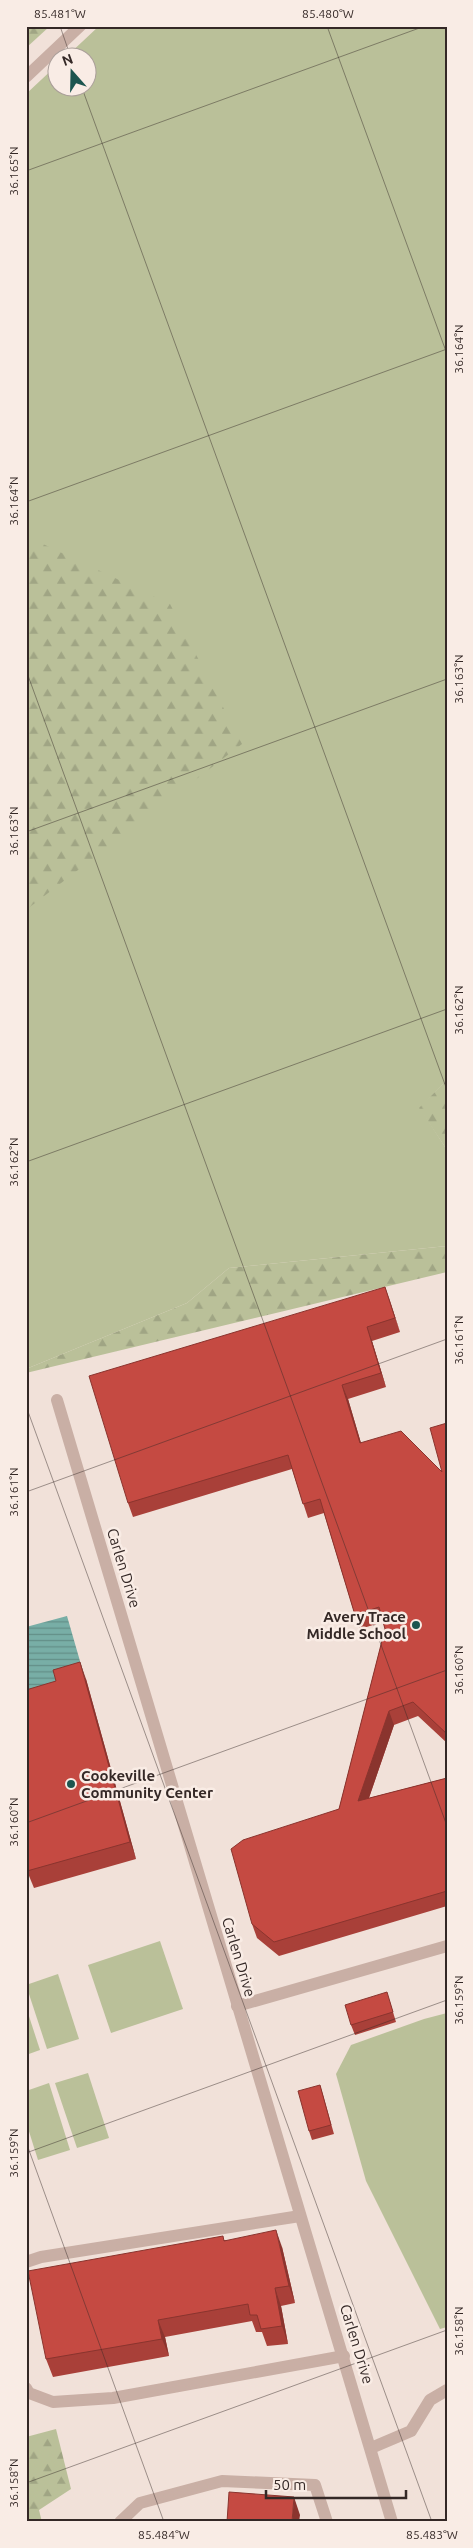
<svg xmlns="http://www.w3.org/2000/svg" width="473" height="2548" font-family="Ubuntu,sans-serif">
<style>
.grass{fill:#bac099}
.forest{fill:url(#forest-firs)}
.water{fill:url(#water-rules)}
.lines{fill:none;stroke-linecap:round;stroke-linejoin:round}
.minor{stroke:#c9afa5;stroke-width:12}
.wall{fill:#a94039}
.shaded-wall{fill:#8a342e}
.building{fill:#c54a42;stroke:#8a342e}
.ticks{fill:none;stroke:#342826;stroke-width:1;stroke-opacity:0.45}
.poi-dot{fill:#1c554f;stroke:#f9ece5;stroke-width:2}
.labels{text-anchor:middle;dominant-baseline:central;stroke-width:5;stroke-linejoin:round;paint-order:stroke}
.street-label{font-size:15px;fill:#342826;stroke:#f9ece5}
.poi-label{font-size:15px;font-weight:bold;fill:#342826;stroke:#f9ece5;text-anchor:end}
.neatline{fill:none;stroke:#342826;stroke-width:2}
.ticks-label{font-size:12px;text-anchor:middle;fill:#342826}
</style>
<defs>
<pattern id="forest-firs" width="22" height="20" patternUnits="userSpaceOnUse" patternTransform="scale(1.25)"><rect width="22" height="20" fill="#bac099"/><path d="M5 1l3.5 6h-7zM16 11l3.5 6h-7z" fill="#a0a584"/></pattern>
<pattern id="water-rules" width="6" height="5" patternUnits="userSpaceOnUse" patternTransform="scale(1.25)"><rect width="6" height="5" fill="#78aea6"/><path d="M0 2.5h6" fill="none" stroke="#638e87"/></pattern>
</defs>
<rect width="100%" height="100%" fill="#f1e1d9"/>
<g class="grass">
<polygon points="99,26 447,26 447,1080 420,1108 447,1150 447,1246 229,1268 187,1303 26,1369 26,94 57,65 58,88 88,88 88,58 66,57"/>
<polygon points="160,1941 183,2009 111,2033 88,1965"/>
<polygon points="58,1974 79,2039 47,2049 26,1985"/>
<polygon points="26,2007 40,2050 26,2055"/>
<polygon points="447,2013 447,2327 440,2329 366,2181 336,2074 351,2045 424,2019"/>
<polygon points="88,2073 109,2138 77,2148 55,2083"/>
<polygon points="49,2083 70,2150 38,2160 26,2122 26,2091"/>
</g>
<g class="forest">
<polygon points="26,26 50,26 26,48"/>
<polygon points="26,536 170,604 242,744 26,910"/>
<polygon points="447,1080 447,1150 419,1108"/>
<polygon points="447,1246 447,1272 26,1373 26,1369 187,1303 229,1268"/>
<polygon points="56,2429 71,2489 39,2510 42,2522 26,2522 26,2437"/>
</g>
<polygon class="water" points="67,1616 84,1675 54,1684 26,1698 26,1627"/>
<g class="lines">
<g class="minor">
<polyline points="26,77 80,26"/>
<polyline points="57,1400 392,2522"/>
<polyline points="237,2006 447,1946"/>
<polyline points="26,2262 41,2257 300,2216"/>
<polyline points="26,2388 29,2393 53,2402 113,2398 344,2356"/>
<polyline points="371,2448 411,2431 430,2400 447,2390"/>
<polyline points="120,2522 140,2503 222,2481 315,2485 327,2522"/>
</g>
</g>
<g class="wall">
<polygon points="385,1287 400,1332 372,1341 386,1387 348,1399 361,1443 442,1472 447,1423 447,1743 418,1716 394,1725 369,1798 447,1778 447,1906 279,1956 257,1938 252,1924 339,1809 385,1629 383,1622 360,1629 355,1615 324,1513 308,1518 292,1469 133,1517 128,1503"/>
<polygon points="86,1679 136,1859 34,1888 27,1871"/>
<polygon points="390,2002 396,2022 355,2035 351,2025"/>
<polygon points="320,2085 323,2095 334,2134 312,2140 309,2131"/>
<polygon points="224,2240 282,2247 295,2303 281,2306 288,2344 267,2346 262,2332 256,2332 252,2321 165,2337 169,2356 53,2377 46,2359"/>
</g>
<g class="shaded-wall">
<polygon points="385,1287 390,1301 400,1332 395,1318"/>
<polygon points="367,1327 372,1341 386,1387 381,1373"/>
<polygon points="342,1385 348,1399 365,1457 360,1443"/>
<polygon points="80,1662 86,1679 136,1859 130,1842"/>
<polygon points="389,1711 394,1725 363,1815 358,1801"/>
<polygon points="276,2230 282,2247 295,2303 289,2286"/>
<polygon points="275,2288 281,2306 288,2344 282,2326"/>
<polygon points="158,2320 165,2337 169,2356 162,2339"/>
<polygon points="294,2497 300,2515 299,2522 292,2522"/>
</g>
<g class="building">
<polygon points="385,1287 395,1318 367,1327 381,1373 342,1385 360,1443 401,1431 442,1472 430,1428 447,1423 447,1734 413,1702 389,1711 358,1801 447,1778 447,1891 274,1942 252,1924 231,1849 243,1840 339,1809 385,1629 379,1607 355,1615 320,1499 303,1504 288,1455 128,1503 89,1376"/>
<polygon points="80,1662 130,1842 27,1871 26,1867 26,1690 56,1681 53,1670"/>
<polygon points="387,1992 393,2012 351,2025 345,2005"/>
<polygon points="320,2085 331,2125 309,2131 298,2091"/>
<polygon points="276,2230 289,2286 275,2288 282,2326 261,2329 257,2315 250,2315 248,2304 158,2320 162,2339 46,2359 28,2271 223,2236 224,2241"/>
<polygon points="229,2492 294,2497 292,2522 227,2522"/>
</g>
<path class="ticks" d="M60,26L71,58M327,26L447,354M82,88L447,1090M26,171L425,26M26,502L447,349M26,670L447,1826M26,832L447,679M26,1162L447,1009M26,1406L432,2522M26,1492L447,1339M26,1823L447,1670M26,2142L164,2522M26,2153L447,2000M26,2483L447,2330"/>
<g class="poi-dot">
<circle cx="416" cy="1625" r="5"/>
<circle cx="71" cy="1784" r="5"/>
</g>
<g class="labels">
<g class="street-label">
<text transform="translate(124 1568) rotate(73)">Carlen Drive</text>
<text transform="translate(239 1957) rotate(73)">Carlen Drive</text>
<text transform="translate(357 2344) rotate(73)">Carlen Drive</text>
</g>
<g class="poi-label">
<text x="406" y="1616">Avery Trace<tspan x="406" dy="17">Middle School</tspan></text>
<text x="81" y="1775" text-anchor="start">Cookeville<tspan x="81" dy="17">Community Center</tspan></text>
</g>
</g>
<rect width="473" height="2548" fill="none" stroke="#f9ece5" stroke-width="55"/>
<g transform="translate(72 72) rotate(340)"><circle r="24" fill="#f9ece5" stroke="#aa9e99"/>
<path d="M0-4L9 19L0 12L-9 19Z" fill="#1c554f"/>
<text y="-8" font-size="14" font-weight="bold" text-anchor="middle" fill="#342826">N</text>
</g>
<path d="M266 2490v8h140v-8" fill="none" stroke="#342826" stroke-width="2.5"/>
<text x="273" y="2490" font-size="15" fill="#342826" stroke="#f9ece5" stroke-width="4" paint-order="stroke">50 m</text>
<rect x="28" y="28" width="418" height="2492" class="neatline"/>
<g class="ticks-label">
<text x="60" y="18">85.481°W</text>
<text x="328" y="18">85.480°W</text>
<text transform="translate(14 171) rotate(-90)" y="4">36.165°N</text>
<text transform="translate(459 349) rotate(-90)" y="4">36.164°N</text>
<text transform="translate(14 501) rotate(-90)" y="4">36.164°N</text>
<text transform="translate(459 679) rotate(-90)" y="4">36.163°N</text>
<text transform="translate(14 831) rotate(-90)" y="4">36.163°N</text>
<text transform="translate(459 1010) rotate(-90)" y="4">36.162°N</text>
<text transform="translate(14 1162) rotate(-90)" y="4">36.162°N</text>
<text transform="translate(459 1340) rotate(-90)" y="4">36.161°N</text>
<text transform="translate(14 1492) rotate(-90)" y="4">36.161°N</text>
<text transform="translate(459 1670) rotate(-90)" y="4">36.160°N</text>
<text transform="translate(14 1822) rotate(-90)" y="4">36.160°N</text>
<text transform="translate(459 2000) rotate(-90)" y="4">36.159°N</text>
<text transform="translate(14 2153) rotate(-90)" y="4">36.159°N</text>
<text transform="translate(459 2331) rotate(-90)" y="4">36.158°N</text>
<text transform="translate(14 2483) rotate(-90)" y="4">36.158°N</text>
<text x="164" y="2539">85.484°W</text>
<text x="432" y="2539">85.483°W</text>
</g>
</svg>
